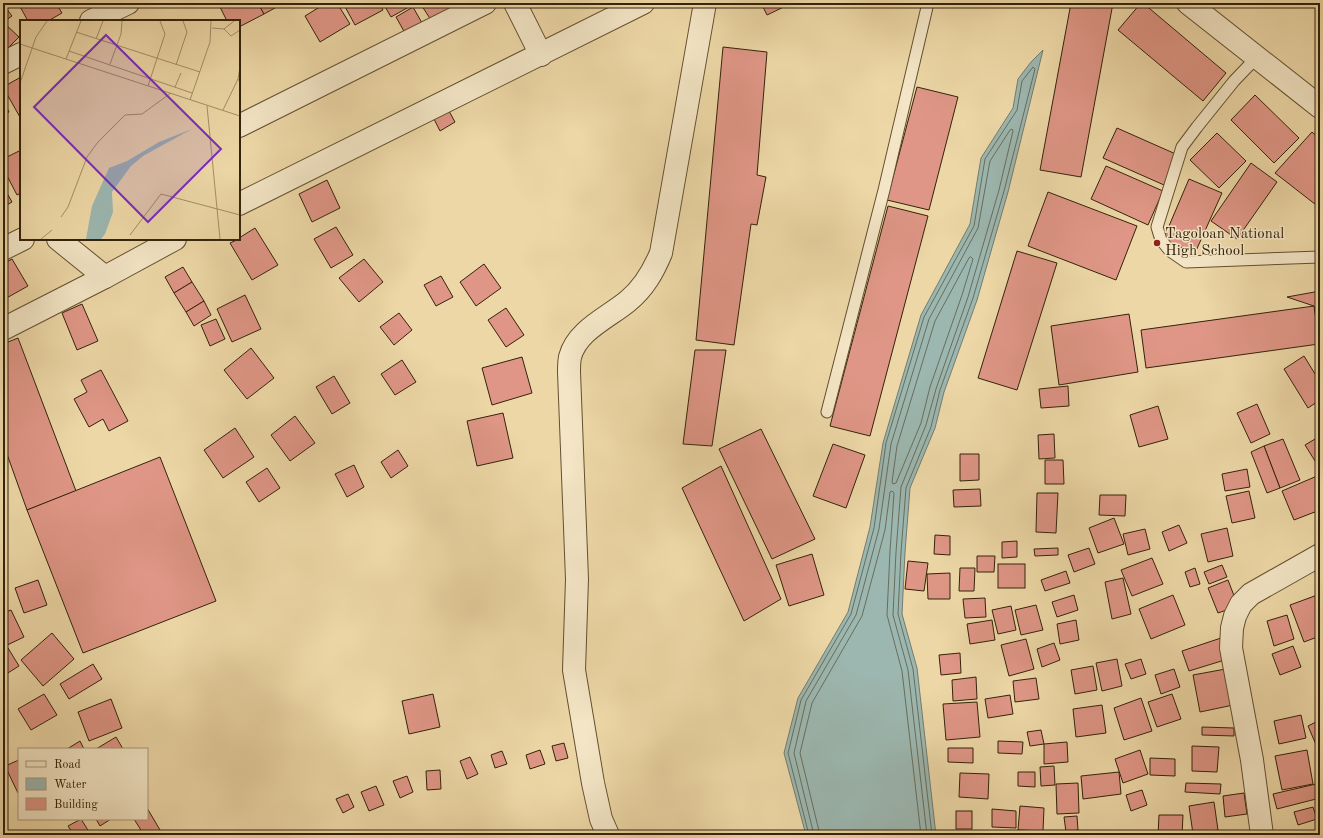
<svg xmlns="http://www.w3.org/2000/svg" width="1323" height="838" font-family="'Old Standard TT',serif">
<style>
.water{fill:#9cb7b0;stroke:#727c6e}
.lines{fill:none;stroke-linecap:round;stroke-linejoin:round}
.shore{stroke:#686d5d;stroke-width:1}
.building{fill:#df9686;stroke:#33230a}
.service-casing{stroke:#625031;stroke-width:13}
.minor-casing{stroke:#625031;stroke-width:24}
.tertiary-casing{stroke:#625031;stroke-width:24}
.service{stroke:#f3e5c5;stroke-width:11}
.minor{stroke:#f3e5c5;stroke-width:22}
.tertiary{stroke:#f3e5c5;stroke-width:22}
.poi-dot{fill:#8f2418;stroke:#f3e5c5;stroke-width:1.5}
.labels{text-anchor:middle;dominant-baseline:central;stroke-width:3;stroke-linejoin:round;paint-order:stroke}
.poi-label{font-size:15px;fill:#33230a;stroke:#f3e5c5;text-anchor:start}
.inset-road{fill:none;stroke:#a38f68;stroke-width:1}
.view{fill:#7b2cbf;fill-opacity:0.15;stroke:#7b2cbf;stroke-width:2}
.inset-edge{fill:none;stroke:#33230a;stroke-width:2}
</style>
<rect width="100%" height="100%" fill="#edd7a6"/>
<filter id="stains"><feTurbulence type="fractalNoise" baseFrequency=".005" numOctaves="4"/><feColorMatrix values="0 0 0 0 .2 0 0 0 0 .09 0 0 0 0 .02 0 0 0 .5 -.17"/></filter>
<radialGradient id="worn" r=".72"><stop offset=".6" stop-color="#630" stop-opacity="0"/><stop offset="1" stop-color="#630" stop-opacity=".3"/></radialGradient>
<polygon class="water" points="1043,50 1008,192 977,300 944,392 935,428 910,488 905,552 902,614 917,668 936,835 806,835 784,753 798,698 848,612 870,527 883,443 921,315 970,224 981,158 1013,108 1018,79 1031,62"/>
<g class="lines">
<g class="shore">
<polygon points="971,257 973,259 962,295 930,387 921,423 896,483 893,484 892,482 897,446 935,321 969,258"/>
<polyline points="809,835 788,753 801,700 851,614 874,528 886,443 924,317 974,226 985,159 1017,110 1022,81 1033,67 1035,69 1004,191 973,298 940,390 931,427 906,488 901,552 898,614 913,669 932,835"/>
<polyline points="814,835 794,753 806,701 856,615 879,529 891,444 929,319 978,228 990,161 1010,130 1012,129 1013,131 999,190 968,297 936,389 926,425 901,487 896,552 893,615 908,670 927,835"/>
<polyline points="820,835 800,753 812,703 862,616 885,530 890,492 892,491 894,493 890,551 887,615 902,671 921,835"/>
</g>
</g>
<g class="building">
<polygon points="18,3 56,3 62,13 48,21 28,21"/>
<polygon points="218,3 258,3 264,14 239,27 239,21 227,21"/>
<polygon points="258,3 284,3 264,14"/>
<polygon points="326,3 337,3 350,24 320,42 305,16"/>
<polygon points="343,3 379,3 383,10 355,25"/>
<polygon points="383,3 416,3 391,17"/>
<polygon points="420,3 455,3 456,5 431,20"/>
<polygon points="761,3 792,3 767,15"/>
<polygon points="1071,3 1113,3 1081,177 1040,170"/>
<polygon points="1141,3 1143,3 1226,73 1203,101 1118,30"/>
<polygon points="3,4 12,16 3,22"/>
<polygon points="413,7 422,23 405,33 396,17"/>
<polygon points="4,23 19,37 3,53 3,24"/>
<polygon points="723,47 767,52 757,175 766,177 757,225 751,224 734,345 696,340"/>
<polygon points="21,77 21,119 3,87"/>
<polygon points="917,87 958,97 929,210 887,200"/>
<polygon points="1255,95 1299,138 1274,163 1231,120"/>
<polygon points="3,100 9,112 3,115"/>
<polygon points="449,111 455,122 440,131 434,119"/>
<polygon points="1117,128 1178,155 1164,185 1103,158"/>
<polygon points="1312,132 1320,139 1320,208 1275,173"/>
<polygon points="1217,133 1246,161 1219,188 1190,160"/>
<polygon points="21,150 21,193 17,195 3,168 3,159"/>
<polygon points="1251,163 1277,182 1237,239 1211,221"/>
<polygon points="1106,166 1163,191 1148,225 1091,199"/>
<polygon points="1189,179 1222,193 1195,253 1163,240"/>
<polygon points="327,180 340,208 312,222 299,194"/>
<polygon points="3,186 12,202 3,207"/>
<polygon points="1048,192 1137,226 1116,280 1028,246"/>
<polygon points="888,206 928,216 870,436 830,426"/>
<polygon points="336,227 353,255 331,268 314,239"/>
<polygon points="255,228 278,265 252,280 230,243 239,239 239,238"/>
<polygon points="1017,251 1057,263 1017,390 978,378"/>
<polygon points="12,259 28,286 3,300 3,264"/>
<polygon points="364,259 383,282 359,302 339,278"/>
<polygon points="484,264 501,288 476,306 460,282"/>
<polygon points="183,267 192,282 174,293 165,277"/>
<polygon points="441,276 453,297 436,306 424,285"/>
<polygon points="192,282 204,301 186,312 174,293"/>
<polygon points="1320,291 1320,343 1319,344 1314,306 1287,297"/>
<polygon points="245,295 261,329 232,342 217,309"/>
<polygon points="204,301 211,315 194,326 186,312"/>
<polygon points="82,304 98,341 77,350 62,313"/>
<polygon points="1314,306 1319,344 1146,368 1141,330"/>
<polygon points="506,308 524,335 506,347 488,320"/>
<polygon points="399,313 412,330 394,345 380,327"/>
<polygon points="1129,314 1138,372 1059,385 1051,326"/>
<polygon points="216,319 225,339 210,346 201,325"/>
<polygon points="18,338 76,491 27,510 3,443 3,344"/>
<polygon points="251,348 274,378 247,399 224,370"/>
<polygon points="695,350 726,350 712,446 683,444"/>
<polygon points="1304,356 1320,382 1320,400 1308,408 1284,369"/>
<polygon points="522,357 532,393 492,405 482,368"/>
<polygon points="402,360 416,382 395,395 381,374"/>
<polygon points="101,370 128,421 109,431 103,419 89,427 74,399 87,392 81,380"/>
<polygon points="334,376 350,403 332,414 316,387"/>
<polygon points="1068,386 1069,406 1041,408 1039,389"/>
<polygon points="1257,404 1270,434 1251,443 1237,413"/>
<polygon points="1158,406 1168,439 1139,447 1130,415"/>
<polygon points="503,413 513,458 477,466 467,421"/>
<polygon points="295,416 315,443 290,461 271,435"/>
<polygon points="235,428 254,457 223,478 204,450"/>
<polygon points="761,429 815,539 772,559 719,449"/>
<polygon points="1054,434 1055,458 1039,459 1038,435"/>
<polygon points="1320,436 1320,469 1305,445"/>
<polygon points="1283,439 1300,480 1280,488 1264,446"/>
<polygon points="833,444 865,455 846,508 813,496"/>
<polygon points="1264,446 1280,488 1267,493 1251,452"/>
<polygon points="398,450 408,466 391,478 381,462"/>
<polygon points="960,454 979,454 979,480 960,481"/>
<polygon points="160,457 216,601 83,653 27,510"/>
<polygon points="1045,460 1063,460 1064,484 1045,484"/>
<polygon points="354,465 364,487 347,497 335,474"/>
<polygon points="721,466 781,599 744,621 682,488"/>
<polygon points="267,468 280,488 259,502 246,482"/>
<polygon points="1247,469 1250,487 1225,491 1222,474"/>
<polygon points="1317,476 1320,484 1320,510 1294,520 1282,491"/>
<polygon points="980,489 981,506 954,507 953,490"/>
<polygon points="1249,491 1255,518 1232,523 1226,496"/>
<polygon points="1037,493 1058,493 1056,533 1036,532"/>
<polygon points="1100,495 1126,495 1125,516 1099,515"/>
<polygon points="1114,518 1124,544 1098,553 1089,528"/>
<polygon points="1179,525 1187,543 1169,551 1162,532"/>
<polygon points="1227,528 1233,556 1208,562 1201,534"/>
<polygon points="1145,529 1150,549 1128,555 1123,534"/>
<polygon points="935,535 950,536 950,555 934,554"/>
<polygon points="1017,541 1017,557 1002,558 1002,542"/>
<polygon points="1058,548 1058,555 1035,556 1034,549"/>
<polygon points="1089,548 1095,564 1074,572 1068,555"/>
<polygon points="812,554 824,595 789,606 776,565"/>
<polygon points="977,556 995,556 994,572 977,572"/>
<polygon points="1152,558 1163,584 1132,596 1121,570"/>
<polygon points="908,561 928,563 924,591 905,589"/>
<rect x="998" y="564" width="27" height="24"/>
<polygon points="1222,565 1227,577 1209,584 1204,572"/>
<polygon points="960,568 975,568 974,591 959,591"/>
<polygon points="1195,568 1200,584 1190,587 1185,572"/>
<polygon points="1066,571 1070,583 1045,591 1041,580"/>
<polygon points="950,573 950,599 928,599 927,574"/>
<polygon points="1123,578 1131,614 1112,619 1105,582"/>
<polygon points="38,580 47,605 24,613 15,588"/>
<polygon points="1228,580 1238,606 1218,613 1208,588"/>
<polygon points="1320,594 1320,636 1304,642 1290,605"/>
<polygon points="1074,595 1078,610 1057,617 1052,602"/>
<polygon points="1173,595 1185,625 1151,639 1139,609"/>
<polygon points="985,598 986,617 965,618 963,599"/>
<polygon points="1036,605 1043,630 1021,635 1015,610"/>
<polygon points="1011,606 1016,630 998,634 992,610"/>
<polygon points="11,610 24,637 3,647 3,613"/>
<polygon points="1287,615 1294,639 1274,646 1267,621"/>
<polygon points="992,620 995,640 970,644 967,624"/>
<polygon points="1076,620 1079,640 1060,644 1057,624"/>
<polygon points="52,633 74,659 43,686 21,660"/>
<polygon points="1221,638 1228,659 1189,671 1182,651"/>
<polygon points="1026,639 1034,669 1009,676 1001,645"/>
<polygon points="1054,643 1060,660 1042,667 1037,649"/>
<polygon points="1293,646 1301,667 1280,675 1272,654"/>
<polygon points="8,648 19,666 3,676 3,651"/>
<polygon points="960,653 961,673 941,675 939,655"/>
<polygon points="1117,659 1122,686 1102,691 1096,663"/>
<polygon points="1141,659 1146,674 1131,679 1125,664"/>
<polygon points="93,664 102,679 69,699 60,684"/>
<polygon points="1093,666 1097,690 1075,694 1071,670"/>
<polygon points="1231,668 1238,704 1200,712 1193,675"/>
<polygon points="1174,669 1180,687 1161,694 1155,675"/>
<polygon points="976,677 977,699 953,701 952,680"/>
<polygon points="1036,678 1039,699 1015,702 1013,681"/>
<polygon points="44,694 57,715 31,730 18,709"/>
<polygon points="433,694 440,727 409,734 402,701"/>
<polygon points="1172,694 1181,719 1157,727 1148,702"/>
<polygon points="1010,695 1013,714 988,718 985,699"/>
<polygon points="1141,698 1152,731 1124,740 1114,708"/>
<polygon points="111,699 122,728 89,741 78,712"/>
<polygon points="977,702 980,737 946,740 943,704"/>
<polygon points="1102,705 1106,733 1076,737 1073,709"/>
<polygon points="1301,715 1306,738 1279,744 1274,721"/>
<polygon points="1320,720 1320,754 1308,726"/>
<polygon points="1202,727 1234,728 1234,736 1202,735"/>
<polygon points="1041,730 1044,744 1030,746 1027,732"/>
<polygon points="116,737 123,749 96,749"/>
<polygon points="80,741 84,749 67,749"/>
<polygon points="998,741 1023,742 1022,754 998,753"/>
<polygon points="1067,742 1068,762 1044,764 1044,744"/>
<polygon points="564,743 568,758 556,761 552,746"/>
<polygon points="1192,746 1219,747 1217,772 1192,771"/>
<polygon points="948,748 973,748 973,763 948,762"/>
<polygon points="540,750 545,764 530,769 526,755"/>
<polygon points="1140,750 1148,774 1123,783 1115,759"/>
<polygon points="1307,750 1313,784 1282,790 1275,756"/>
<polygon points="502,751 507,764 495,768 491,755"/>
<polygon points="470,757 478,774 467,779 460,761"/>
<polygon points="1150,758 1175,759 1175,776 1150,775"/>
<polygon points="19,760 19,792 18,793 5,766"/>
<polygon points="1054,766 1055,785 1041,786 1040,767"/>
<polygon points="440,770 441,789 427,790 426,771"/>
<polygon points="1018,772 1035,772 1035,787 1018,786"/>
<polygon points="1119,772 1121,794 1083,799 1081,776"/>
<polygon points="960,773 989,774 988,799 959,797"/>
<polygon points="407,776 413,792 400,798 393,781"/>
<polygon points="1078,783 1079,813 1057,814 1056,784"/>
<polygon points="1186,783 1221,784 1220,794 1185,792"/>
<polygon points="1316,784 1320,798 1277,809 1273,794"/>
<polygon points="376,786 384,805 369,811 361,792"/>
<polygon points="1142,790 1147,805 1131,811 1126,795"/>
<polygon points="1244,793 1247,814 1225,817 1223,796"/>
<polygon points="348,794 354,807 343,813 336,799"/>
<polygon points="1214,802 1218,830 1193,834 1189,806"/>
<polygon points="1020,806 1044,808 1043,831 1018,830"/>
<polygon points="1313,807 1317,819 1298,825 1294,812"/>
<polygon points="147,808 163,835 144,835 134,819 147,819"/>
<polygon points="992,809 1016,811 1016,828 992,827"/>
<rect x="956" y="811" width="16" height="18"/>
<polygon points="1159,815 1183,815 1182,835 1158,835"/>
<polygon points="1077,816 1078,830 1066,832 1064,817"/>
<polygon points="81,819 91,835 74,835 68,826"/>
<polygon points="96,819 111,819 100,826"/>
<polygon points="121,830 124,835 113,835"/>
<polygon points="1318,832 1319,835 1307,835"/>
</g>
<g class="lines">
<g class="service-casing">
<g id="service">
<polyline points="1257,57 1234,81 1197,127 1182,147 1157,227 1161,240 1170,251 1186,262 1320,257"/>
<polyline points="827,412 884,190 928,3"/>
</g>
</g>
<g class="minor-casing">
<g id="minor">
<polyline points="515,3 541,55"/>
<polyline points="91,21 128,3"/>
<polyline points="3,63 21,54"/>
<polyline points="239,126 485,3"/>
<polyline points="239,204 643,3"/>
<polyline points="58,239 105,277"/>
<polyline points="3,249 23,239"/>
<polyline points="3,329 105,277 175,239"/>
<path d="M608,835L601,819L593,783L574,670L577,579L569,372C569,368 569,362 570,357C577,330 609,317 628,301C644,288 653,272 661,253L705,3"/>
<polyline points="1262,835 1252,760 1231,648 1232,628 1235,616 1241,604 1251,594 1320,555"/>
</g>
</g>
<g class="tertiary-casing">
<polyline id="tertiary" points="1188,3 1320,107"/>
</g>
<use href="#service" class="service"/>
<use href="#minor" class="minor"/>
<use href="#tertiary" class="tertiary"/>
</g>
<circle class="poi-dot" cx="1157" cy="243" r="4"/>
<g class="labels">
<g class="poi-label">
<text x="1165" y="234">Tagoloan National<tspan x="1165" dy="17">High School</tspan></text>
</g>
</g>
<g transform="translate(20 20)">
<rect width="220" height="220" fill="#edd7a6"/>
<path d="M172,109L123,136L111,146L92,172L93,192L85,214L81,219H66L72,186L89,148L107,141L139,122Z" fill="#9cb7b0"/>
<path class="inset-road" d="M192,8L204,9L211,16L220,10M204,9L214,1M56,12L180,52M76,19L83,1M0,24L220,96M49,31L172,73M46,39L61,1M90,44L101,14L102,1M156,45L167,12L163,1M218,59L220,47M0,63L16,17L27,1M128,66L145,14L140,1M155,67L161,53M170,80L190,22L191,1M187,86L200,219M203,90L218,59L220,62M41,197L48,187L67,137L78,122L105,95L122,94L151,73M110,215L141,174L220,195M21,219L32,210"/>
<path class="view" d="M86,15L201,129L128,202L14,87Z"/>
<rect width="220" height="220" class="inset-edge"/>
</g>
<rect width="1323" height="838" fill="none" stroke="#edd7a6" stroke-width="16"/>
<rect x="4" y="4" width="1315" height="830" fill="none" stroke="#33230a" stroke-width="2"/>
<rect x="8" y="8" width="1307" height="822" fill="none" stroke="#33230a"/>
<rect x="18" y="748" width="130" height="72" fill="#f3e5c5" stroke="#a6977a"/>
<rect x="26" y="761" width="20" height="6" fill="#f3e5c5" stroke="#a6977a"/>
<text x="54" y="768" font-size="12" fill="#33230a">Road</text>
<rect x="26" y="778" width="20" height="12" fill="#9cb7b0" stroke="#a6977a"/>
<text x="54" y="788" font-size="12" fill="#33230a">Water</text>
<rect x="26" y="798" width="20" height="12" fill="#df9686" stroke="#a6977a"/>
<text x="54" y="808" font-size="12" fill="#33230a">Building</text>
<rect width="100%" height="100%" filter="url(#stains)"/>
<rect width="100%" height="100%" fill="url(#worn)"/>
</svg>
